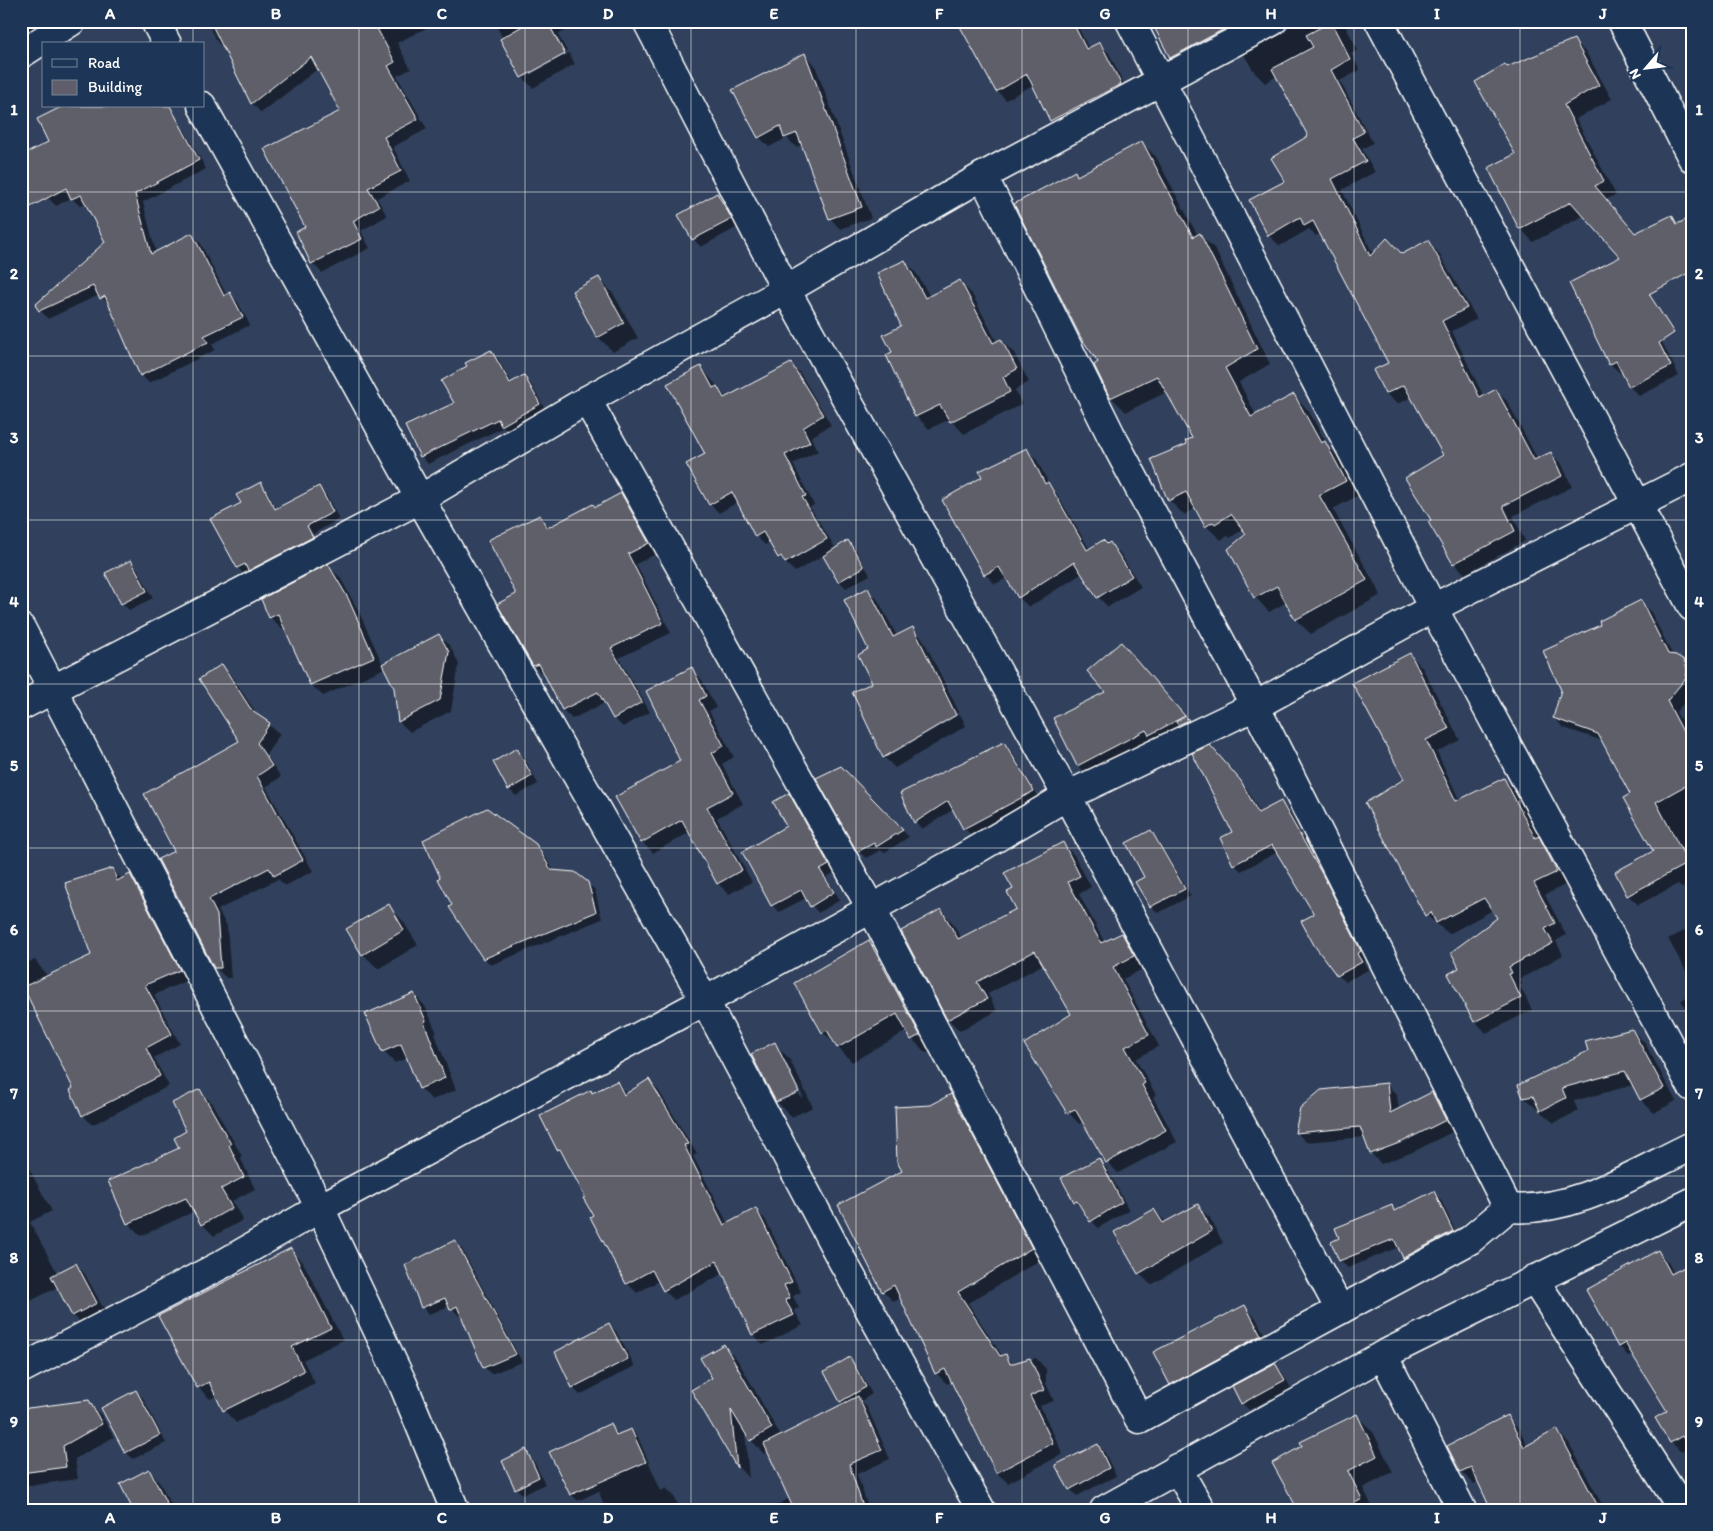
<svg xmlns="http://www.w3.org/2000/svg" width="1713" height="1531" font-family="Itim,sans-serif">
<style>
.shadow{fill:#0007;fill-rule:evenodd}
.building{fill:#5f5e6a;stroke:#fff}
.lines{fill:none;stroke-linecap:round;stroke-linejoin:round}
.street-casing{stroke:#fff;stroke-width:31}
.street{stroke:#1d3557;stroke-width:28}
.grid{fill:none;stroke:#fff;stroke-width:1;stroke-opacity:0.55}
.neatline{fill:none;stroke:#fff;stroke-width:2}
.grid-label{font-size:16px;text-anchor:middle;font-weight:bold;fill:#fff}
</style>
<rect width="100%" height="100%" fill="#31415d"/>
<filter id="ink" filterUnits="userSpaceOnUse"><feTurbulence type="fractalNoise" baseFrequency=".02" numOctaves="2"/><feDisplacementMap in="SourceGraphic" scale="10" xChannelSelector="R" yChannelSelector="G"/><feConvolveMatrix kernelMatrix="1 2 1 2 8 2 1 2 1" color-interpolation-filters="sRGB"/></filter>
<g filter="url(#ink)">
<g class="shadow">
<polygon points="21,21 48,21 48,22 21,36"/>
<polygon points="207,21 440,21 397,43 411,69 397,76 427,129 393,147 410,181 377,198 387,216 361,231 370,248 322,273 312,263 307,228 342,112 319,68 261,113 252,103 226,51 217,42"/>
<polygon points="494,21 582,21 558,35 567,51 524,75 524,78 569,53 575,64 533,88 522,77"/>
<polygon points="959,21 1075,21 1089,49 1100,44 1109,53 1129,94 1060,129 1051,120 1033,85 1006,100 997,91"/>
<polygon points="1153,21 1269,21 1182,68 1171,58"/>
<polygon points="1343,21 1358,50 1351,54 1360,70 1340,81 1373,143 1362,149 1375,172 1342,190 1373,254 1402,256 1427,241 1438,252 1477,319 1452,331 1484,397 1496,391 1507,401 1538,460 1551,454 1562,464 1572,487 1513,516 1525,541 1465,574 1454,563 1433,520 1445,455 1412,397 1397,404 1386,394 1374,371 1389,363 1321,233 1316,236 1309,229 1280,246 1269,236 1250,200 1286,181 1309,137 1277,76 1265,83 1255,73 1244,55 1287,30 1290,21"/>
<polygon points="1574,40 1587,54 1612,99 1576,119 1616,195 1607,199 1613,206 1588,219 1585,215 1533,242 1520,228 1517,154 1508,68"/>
<polygon points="805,55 815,65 871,218 840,229 830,218 802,145 796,147 787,138 769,147 759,137"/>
<polygon points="177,123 185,131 206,169 143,202 156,253 192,235 200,242 227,296 230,294 238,302 250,325 212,344 215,350 149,383 141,375 111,306 99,295 48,319 40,310 106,243 87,204 80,206 71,198 56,206 48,198 27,155"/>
<polygon points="1142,143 1156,157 1198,236 1200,235 1215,249 1270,364 1239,382 1256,415 1294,395 1308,410 1328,446 1339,457 1359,495 1333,509 1381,595 1311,634 1296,620 1287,602 1269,612 1255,597 1247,534 1244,529 1230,538 1228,536 1221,540 1206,526 1196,508 1184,515 1169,500 1152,460 1189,445 1194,438 1167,392 1126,412 1111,397 1099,363 1074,173 1078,177"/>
<polygon points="717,195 724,202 738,227 701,247 693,239 680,215"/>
<polygon points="1692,224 1692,282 1680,270"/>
<polygon points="905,261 917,274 930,297 960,282 972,294 997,342 1001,340 1014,353 1029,382 1015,390 1022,404 964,434 950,419 929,429 916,416 893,353 902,326"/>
<polygon points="1626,270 1679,376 1639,396 1630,387 1622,372 1620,373 1610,364"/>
<polygon points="598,278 613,293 638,338 613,352 598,337"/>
<polygon points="491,352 498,359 512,383 524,377 531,384 546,411 509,432 504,427 428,464 421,456"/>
<polygon points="791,364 800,373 831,425 811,437 818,451 793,464 814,505 810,507 836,549 848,542 855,549 870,575 846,588 839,581 824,555 795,572 779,557 771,542 765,545 756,536 738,502 719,513 710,504 688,465 706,455 701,367 727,398"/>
<polygon points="1027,450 1037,460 1050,486 1057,494 1090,550 1110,543 1120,553 1141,587 1108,607 1098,597 1083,573 1029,607 1019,598 1007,578 995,584 985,574"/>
<polygon points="260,484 267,491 277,510 319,488 326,495 339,519 313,534 319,544 245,575 238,568 242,504"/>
<polygon points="621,495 630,504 658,553 636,564 671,633 619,658 650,712 623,727 614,718 605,703 572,719 563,710 545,674 543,675 534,666 518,594 540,517 550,528"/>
<polygon points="130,561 137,568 153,598 129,610 122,603"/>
<polygon points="328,566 340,577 359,612 383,665 439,636 450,646 459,664 451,711 410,732 399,722 395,687 385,668 323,696 311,685 285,627 282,629 270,617"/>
<polygon points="868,589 878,600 897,636 912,629 923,639 959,712 887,755 887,757 960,714 966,726 895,768 884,757 854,693 873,683"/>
<polygon points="1641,602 1651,612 1673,656 1692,670 1692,694 1676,712 1692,741 1692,882 1682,888 1678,884 1638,905 1628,895 1655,852 1631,795 1603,741 1564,728 1554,718 1602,625"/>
<polygon points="1131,654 1194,727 1088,776 1078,765 1107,693"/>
<polygon points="1410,655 1422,667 1460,740 1437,752 1460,801 1504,779 1516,791 1567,884 1545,895 1566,935 1556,941 1563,955 1520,979 1522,984 1520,986 1532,1010 1486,1033 1475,1021 1461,969 1499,918 1493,910 1449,934 1426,915 1405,780"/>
<polygon points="222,666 232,676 258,716 280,734 266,755 281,777 266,787 313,871 285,886 278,879 218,910 227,926 231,978 226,978 215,967 176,851 241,741"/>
<polygon points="691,669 702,680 716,708 709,711 734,757 722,764 743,804 717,818 752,882 729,894 718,884 690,832 653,853 642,842 617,798 681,762"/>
<polygon points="1004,743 1011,751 1040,799 971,835 964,828 954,809 922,829 915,822"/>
<polygon points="516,750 524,757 538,784 516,796 509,789"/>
<polygon points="1217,754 1248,790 1260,813 1281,802 1288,810 1333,890 1367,959 1364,961 1368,970 1345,982 1338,975 1316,915 1278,852 1241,871 1234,864 1234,833"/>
<polygon points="841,767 909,837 884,853 881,850 866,858 858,851"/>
<polygon points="789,795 796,802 835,873 826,877 840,900 818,913 806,898 779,912 772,905 788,827"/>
<polygon points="1150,832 1157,839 1191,896 1158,913 1151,906 1146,877"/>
<polygon points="1063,844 1074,855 1091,887 1079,894 1105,943 1122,934 1133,946 1145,968 1123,979 1159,1046 1136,1059 1156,1095 1153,1097 1177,1142 1118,1173 1107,1162 1084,1121 1079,1124 1068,1112 1072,1015 1044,964 988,994 997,1011 960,1031 948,1019 941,910 952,922 962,939 1017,909 1014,890"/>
<polygon points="535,845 543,853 554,871 587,883 595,890 602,919 491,965 484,958"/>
<polygon points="112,869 122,879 130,876 140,885 188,980 154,995 180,1044 154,1058 169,1086 92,1125 83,1115 75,1089 31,1000 28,1001 21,993 21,964 35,960 48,977 92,956"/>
<polygon points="21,884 29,899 21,904"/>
<polygon points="389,906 403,921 418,945 378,969 363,954"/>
<polygon points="1692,927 1692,982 1668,939"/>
<polygon points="869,942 883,956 933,1049 926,1053 912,1039 907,1031 852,1062 823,1032 795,983"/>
<polygon points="414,994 425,1006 437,1033 435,1034 456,1090 432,1100 420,1088 408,1058 395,1063 383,1051"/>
<polygon points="1692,995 1692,1021 1681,1000"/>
<polygon points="1632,1030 1645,1043 1676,1101 1654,1113 1641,1100 1633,1085 1574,1101 1578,1111 1554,1123 1524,1098"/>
<path d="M774,1044L789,1058L813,1107L792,1117L777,1102L752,1055ZM782,1060H785L803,1097L801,1098Z"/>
<polygon points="649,1081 659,1091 697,1154 693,1156 728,1224 755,1209 765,1219 801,1292 793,1296 799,1308 794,1310 803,1325 763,1345 753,1335 724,1273 674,1300 664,1290 659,1281 637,1293 627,1283 587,1197 565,1156 558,1149 593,1094 617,1082 628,1094"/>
<polygon points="1386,1084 1397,1095 1399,1110 1431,1094 1442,1104 1456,1130 1413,1152 1381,1164 1371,1153 1365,1137 1306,1142 1296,1132"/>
<polygon points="200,1091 212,1103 242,1156 240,1157 255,1189 232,1201 243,1220 214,1236 202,1224 195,1211 141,1236 128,1223 181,1148"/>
<polygon points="951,1096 962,1107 1042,1259 968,1303 1003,1357 1005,1356 1014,1364 1036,1358 1046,1369 1046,1383 1054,1401 1040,1406 1063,1454 1008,1483 997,1473 952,1381 947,1384 936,1373 902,1297 894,1302 883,1291 904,1172 931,1106"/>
<polygon points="21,1154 52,1211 30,1222 58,1274 76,1264 85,1274 106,1313 83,1325 73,1315 58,1287 21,1306"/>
<polygon points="1099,1160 1106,1167 1129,1210 1098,1228 1075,1201"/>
<polygon points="1433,1192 1441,1200 1459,1239 1411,1265 1404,1257 1399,1247 1348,1268 1340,1261 1332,1242 1391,1207 1396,1211"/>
<polygon points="1198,1206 1210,1218 1223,1243 1151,1285 1139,1273 1154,1210 1167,1223"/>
<polygon points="455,1242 462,1249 522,1362 491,1374 484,1367 462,1314 459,1316 450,1306 429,1314 422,1307"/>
<polygon points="290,1250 303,1262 343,1340 303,1360 315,1383 236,1423 224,1410 217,1396 210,1399 198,1387"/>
<polygon points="1658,1252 1668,1262 1674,1274 1692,1265 1692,1454 1688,1448 1681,1452 1671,1442 1669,1411 1633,1354 1628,1356 1619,1346"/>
<polygon points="1244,1307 1256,1318 1271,1347 1182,1395 1171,1384"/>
<polygon points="609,1324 616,1331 635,1366 580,1395 573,1388 557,1352"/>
<polygon points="723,1346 737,1359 781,1436 845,1405 841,1401 849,1359 856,1366 872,1394 861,1401 867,1407 890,1459 857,1474 869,1510 768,1510 790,1498 768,1451 764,1454 751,1440 745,1430 749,1479 738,1467 693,1391 714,1379"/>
<polygon points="1275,1364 1282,1372 1291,1388 1249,1410 1242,1403"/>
<polygon points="136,1391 143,1398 166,1443 133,1459 126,1452"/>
<polygon points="88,1402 101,1415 114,1437 75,1459 78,1479 28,1486 21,1479 21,1410"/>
<polygon points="1357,1416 1373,1432 1393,1472 1363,1488 1374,1510 1299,1510"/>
<polygon points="1506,1417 1519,1429 1528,1446 1557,1431 1569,1443 1605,1510 1492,1510 1479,1481 1474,1484 1461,1472 1449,1447"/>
<polygon points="610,1424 619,1435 631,1430 638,1437 661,1491 666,1488 673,1495 681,1510 605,1510 599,1491 578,1501 571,1494"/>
<polygon points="1098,1445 1105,1453 1116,1476 1077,1496 1070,1489"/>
<polygon points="528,1455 535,1463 545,1484 523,1495 516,1488"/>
<polygon points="149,1471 159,1481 174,1510 134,1510"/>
</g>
<g class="building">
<polygon points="210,21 373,21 395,62 388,66 418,119 384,137 401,171 368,188 379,206 353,221 362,239 311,264 296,232 305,227 264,149 340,111 311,57 251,104"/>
<polygon points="531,21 547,21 565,54 521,78 500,39"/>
<polygon points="957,21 1072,21 1086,49 1100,42 1121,84 1050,121 1027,74 996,92"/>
<polygon points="1151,21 1239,21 1170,58"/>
<polygon points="1331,22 1350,59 1331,70 1364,132 1353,138 1366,161 1332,179 1370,256 1387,238 1402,254 1428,240 1467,308 1442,321 1480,398 1496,389 1534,460 1551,452 1562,476 1503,506 1515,531 1453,564 1428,522 1431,520 1405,478 1443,455 1404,385 1385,394 1373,370 1388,363 1313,221 1304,226 1300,217 1268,236 1249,200 1285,181 1271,158 1308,136 1272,69 1313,47 1306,35"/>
<polygon points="1574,39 1599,85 1564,105 1604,181 1595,186 1635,233 1672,215 1677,224 1692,217 1692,271 1649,294 1674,333 1659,343 1671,366 1629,387 1616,361 1609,365 1569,283 1620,257 1571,202 1519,229 1488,168 1515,154 1475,82 1505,64 1507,67"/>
<polygon points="805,53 862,207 829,219 797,133 784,138 780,126 758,138 732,90"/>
<polygon points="63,106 170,106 199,160 135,194 151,254 192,233 224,296 230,292 243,317 204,336 208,342 140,376 105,296 100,299 93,286 39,311 35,305 105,242 81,195 71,199 66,188 21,212 21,156 48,142 37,119"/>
<polygon points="1142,141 1193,237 1200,233 1257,349 1225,368 1251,417 1294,394 1321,443 1325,441 1346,481 1319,495 1367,580 1295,620 1277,586 1254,598 1228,549 1246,534 1231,514 1215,524 1213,522 1205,527 1186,492 1168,501 1151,459 1187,444 1185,441 1192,438 1157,376 1110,398 1094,365 1098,362 1081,338 1014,204 1075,171 1077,176"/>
<polygon points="717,193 732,219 692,240 678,215"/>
<polygon points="905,260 925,298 960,280 993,343 1001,339 1017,369 1003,377 1010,392 950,422 940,405 915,417 886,355 892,352 883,335 901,326 877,273"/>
<polygon points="599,277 624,323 597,338 572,291"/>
<polygon points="491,350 510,383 524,375 540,404 501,426 498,419 420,457 405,426 454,403 441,381 467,366 465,363"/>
<polygon points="791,363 823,415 803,428 810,442 785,455 806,496 802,497 827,539 785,563 781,556 778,558 763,532 755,537 732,492 709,505 686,464 705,454 667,384 701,366 713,388 717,386 724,398"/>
<polygon points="1027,448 1045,484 1048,482 1087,550 1103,540 1107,544 1110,542 1132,576 1097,598 1074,562 1018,598 999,567 984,575 942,500 982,477 979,471"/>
<polygon points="261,482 275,509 319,486 333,512 307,526 313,537 248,571 245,564 237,568 210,519 241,503 236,495"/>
<polygon points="621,493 649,543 628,554 663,623 611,648 642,702 613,719 598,692 562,710 539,664 533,666 497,604 516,594 488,540 540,515 547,528 593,504 595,507"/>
<polygon points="848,540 864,567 838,582 823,556"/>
<polygon points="131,560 147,591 121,604 105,573"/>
<polygon points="328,564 348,598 374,657 310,685 278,614 269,618 261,599"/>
<polygon points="868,588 893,637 913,627 956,715 883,758 852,692 872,683 858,655 868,649 844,600"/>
<polygon points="1641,600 1668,654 1676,655 1684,660 1687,669 1686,678 1667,701 1692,749 1692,782 1656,802 1688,863 1627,896 1615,872 1653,851 1623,798 1630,794 1598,734 1553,718 1561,690 1543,651 1600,625 1599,621"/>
<polygon points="439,634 449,652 440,700 398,722 394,688 382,664"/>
<polygon points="1121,642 1185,716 1149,735 1146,730 1077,766 1053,718 1105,692 1087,671"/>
<polygon points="1410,653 1449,729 1426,740 1456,801 1504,778 1535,838 1539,836 1557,872 1534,883 1555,923 1545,929 1553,943 1509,967 1512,973 1509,974 1521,998 1474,1022 1448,974 1459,968 1451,952 1497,918 1484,898 1436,923 1431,912 1425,916 1365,803 1404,779 1352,683"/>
<polygon points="222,664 252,711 270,723 257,743 272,766 257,776 303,860 274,876 269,868 209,899 217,915 221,968 214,968 158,859 174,851 144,794 239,741 199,679"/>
<polygon points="692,667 706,696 699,700 724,746 712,753 733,793 707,807 742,870 717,884 682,820 641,843 615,797 680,761 646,691"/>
<polygon points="1185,716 1189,720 1178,725 1176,722"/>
<polygon points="1004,742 1034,791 963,829 948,801 914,823 900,793"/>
<polygon points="1210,745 1241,781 1258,813 1281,801 1326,881 1361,951 1357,954 1362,962 1337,976 1314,945 1301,921 1314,914 1272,845 1233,865 1220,838 1232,832 1192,753"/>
<polygon points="517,748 532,776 508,790 493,762"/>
<polygon points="841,766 903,830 876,847 874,843 857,852 816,778"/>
<polygon points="789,793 829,865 820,870 834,892 810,907 801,890 771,906 742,852 786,826 773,802"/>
<polygon points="487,808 536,844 551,870 575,872 588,882 596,912 483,959 449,907 452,905 438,879 440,877 423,840"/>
<polygon points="1151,830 1185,889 1150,907 1135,882 1144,877 1126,843"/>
<polygon points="1063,842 1080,876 1068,882 1101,943 1122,933 1134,956 1113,967 1149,1035 1125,1047 1145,1083 1142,1085 1166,1130 1106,1163 1075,1109 1067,1113 1024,1044 1071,1014 1035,951 977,982 987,999 947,1020 901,931 941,909 958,939 1016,909 1007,892 1013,889 1004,873"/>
<polygon points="113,868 117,881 130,874 180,970 145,985 172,1034 146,1048 160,1076 82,1116 70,1090 73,1088 23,987 91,955 65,883"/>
<polygon points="389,904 404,930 362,955 346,929"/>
<polygon points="869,940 920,1035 911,1040 897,1014 837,1048 827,1030 822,1033 794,983"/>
<polygon points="414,993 426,1021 424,1022 445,1078 419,1089 401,1044 382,1052 365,1014"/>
<polygon points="1632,1029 1664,1088 1640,1100 1625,1071 1562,1088 1566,1098 1540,1111 1533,1096 1523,1098 1518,1085 1588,1051 1585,1041"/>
<polygon points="775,1042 799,1092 776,1102 751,1054"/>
<polygon points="649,1079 688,1144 684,1145 724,1225 756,1208 792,1282 784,1285 790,1298 785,1300 794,1315 752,1335 717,1261 663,1291 652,1270 626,1284 590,1217 593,1215 583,1198 585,1197 560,1149 557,1150 540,1116 591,1090 592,1093 617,1081 624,1095"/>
<polygon points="1387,1083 1390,1113 1432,1092 1446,1120 1402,1142 1370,1154 1360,1127 1295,1133 1300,1108 1321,1090"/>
<polygon points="200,1089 231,1144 229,1145 244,1177 221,1189 232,1208 201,1225 186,1198 127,1224 108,1181 179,1148 174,1138 186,1131 172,1103"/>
<polygon points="951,1094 1032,1248 958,1292 1000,1356 1006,1354 1010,1364 1030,1358 1044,1390 1030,1396 1053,1443 996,1473 945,1369 935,1374 894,1285 882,1292 838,1205 902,1171 897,1162 895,1107 931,1105"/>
<polygon points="1099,1158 1122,1202 1090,1222 1077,1201 1074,1202 1061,1178"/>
<polygon points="1434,1191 1453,1231 1403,1258 1394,1239 1339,1261 1331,1242 1339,1238 1335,1228 1392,1205 1394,1211"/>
<polygon points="1198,1204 1212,1231 1138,1274 1114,1232 1154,1209 1163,1223"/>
<polygon points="455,1240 516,1354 483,1368 457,1306 450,1310 445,1298 421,1308 405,1265"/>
<polygon points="291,1248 331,1328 292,1347 304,1371 223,1411 209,1382 197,1388 158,1316"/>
<polygon points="1658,1250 1671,1274 1692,1263 1692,1452 1682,1436 1670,1443 1655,1418 1667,1411 1625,1343 1618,1347 1586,1290"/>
<polygon points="76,1263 97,1303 72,1316 51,1276"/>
<polygon points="1245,1305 1261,1335 1170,1385 1153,1352"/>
<polygon points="609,1323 628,1359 572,1388 555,1352"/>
<polygon points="724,1344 772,1428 750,1441 731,1410 737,1468 691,1390 712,1378 700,1358"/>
<polygon points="850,1357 866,1387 840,1402 824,1372"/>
<polygon points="1275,1363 1285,1380 1241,1404 1232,1386"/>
<polygon points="136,1390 160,1435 125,1453 101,1408"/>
<polygon points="858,1396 882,1450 849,1464 864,1510 794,1510 764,1444"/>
<polygon points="89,1400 102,1424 63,1446 66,1467 21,1473 21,1409"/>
<polygon points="1357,1414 1377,1456 1348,1471 1362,1499 1343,1510 1298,1510 1272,1463 1302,1446 1300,1442"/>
<polygon points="1507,1415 1524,1447 1557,1429 1600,1510 1491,1510 1471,1467 1460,1472 1447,1446"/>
<polygon points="611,1423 616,1435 631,1429 646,1462 570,1495 549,1452"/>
<polygon points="1098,1444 1109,1468 1069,1490 1055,1465"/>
<polygon points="526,1449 539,1477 515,1489 502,1461"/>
<polygon points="149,1469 170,1510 133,1510 120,1484"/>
</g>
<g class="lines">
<g class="street-casing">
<g id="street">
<polyline points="155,21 167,44"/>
<polyline points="647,21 786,290 1067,796 1340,1310 1470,1240 1508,1208 1255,706 1111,435 983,176"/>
<polyline points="1130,21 1433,608 1692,1087"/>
<polyline points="1379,21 1692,607"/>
<polyline points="1622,21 1692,158"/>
<polyline points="21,54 72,21"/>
<polyline points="202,106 420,499 705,1001 838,1253 981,1510"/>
<polyline points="587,400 871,908 1139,1419 1340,1310"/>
<polyline points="21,628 320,1208 403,1384 455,1510"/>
<polyline points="21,706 420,499 587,400 786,290 983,176 1273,21"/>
<path d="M1508,1208C1575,1213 1633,1174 1692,1146"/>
<polyline points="1534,1279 1683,1510"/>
<polyline points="1383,1355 1462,1510"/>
<polyline points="21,1369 221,1265 320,1208 705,1001 957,861 1067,796 1255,706 1433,608 1692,477"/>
<polyline points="1177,1468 1201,1510"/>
<polyline points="1104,1510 1383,1355 1692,1202"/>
</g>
</g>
<use href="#street" class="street"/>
</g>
</g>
<path class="grid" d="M193,21V44M359,21V1510M525,21V1510M691,21V1510M856,21V1510M1022,21V1510M1188,21V1510M1354,21V1510M1520,21V1510M193,106V1510M21,192H1692M21,356H1692M21,520H1692M21,684H1692M21,848H1692M21,1011H1692M21,1176H1692M21,1340H1692"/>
<rect width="1713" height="1531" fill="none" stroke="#1d3557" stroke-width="55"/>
<rect x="42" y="42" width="162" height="65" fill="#1d3557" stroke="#77869a"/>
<rect x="52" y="59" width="25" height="8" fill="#1d3557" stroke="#77869a"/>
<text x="88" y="68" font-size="15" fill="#ffffff">Road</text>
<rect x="52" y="80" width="25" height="15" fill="#5f5e6a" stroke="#77869a"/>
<text x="88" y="92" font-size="15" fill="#ffffff">Building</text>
<g transform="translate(1646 68) rotate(242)" stroke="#1d3557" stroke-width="4" paint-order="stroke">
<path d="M0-4L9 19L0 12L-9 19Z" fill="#ffffff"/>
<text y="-8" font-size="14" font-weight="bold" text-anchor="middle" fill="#ffffff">N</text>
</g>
<rect x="28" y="28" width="1658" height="1476" class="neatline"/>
<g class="grid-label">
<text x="110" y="19">A</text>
<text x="276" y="19">B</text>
<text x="442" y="19">C</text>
<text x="608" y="19">D</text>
<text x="774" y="19">E</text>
<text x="939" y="19">F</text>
<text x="1105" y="19">G</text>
<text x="1271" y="19">H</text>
<text x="1437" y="19">I</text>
<text x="1603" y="19">J</text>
<text x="14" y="115">1</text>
<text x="1699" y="115">1</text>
<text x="14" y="279">2</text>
<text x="1699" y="279">2</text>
<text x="14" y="443">3</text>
<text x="1699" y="443">3</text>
<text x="14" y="607">4</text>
<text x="1699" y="607">4</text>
<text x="14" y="771">5</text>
<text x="1699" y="771">5</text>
<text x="14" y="935">6</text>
<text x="1699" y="935">6</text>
<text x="14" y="1099">7</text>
<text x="1699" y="1099">7</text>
<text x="14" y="1263">8</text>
<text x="1699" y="1263">8</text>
<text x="14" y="1427">9</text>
<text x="1699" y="1427">9</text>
<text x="110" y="1523">A</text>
<text x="276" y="1523">B</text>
<text x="442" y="1523">C</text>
<text x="608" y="1523">D</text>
<text x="774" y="1523">E</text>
<text x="939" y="1523">F</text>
<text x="1105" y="1523">G</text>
<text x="1271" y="1523">H</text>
<text x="1437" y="1523">I</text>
<text x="1603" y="1523">J</text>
</g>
</svg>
